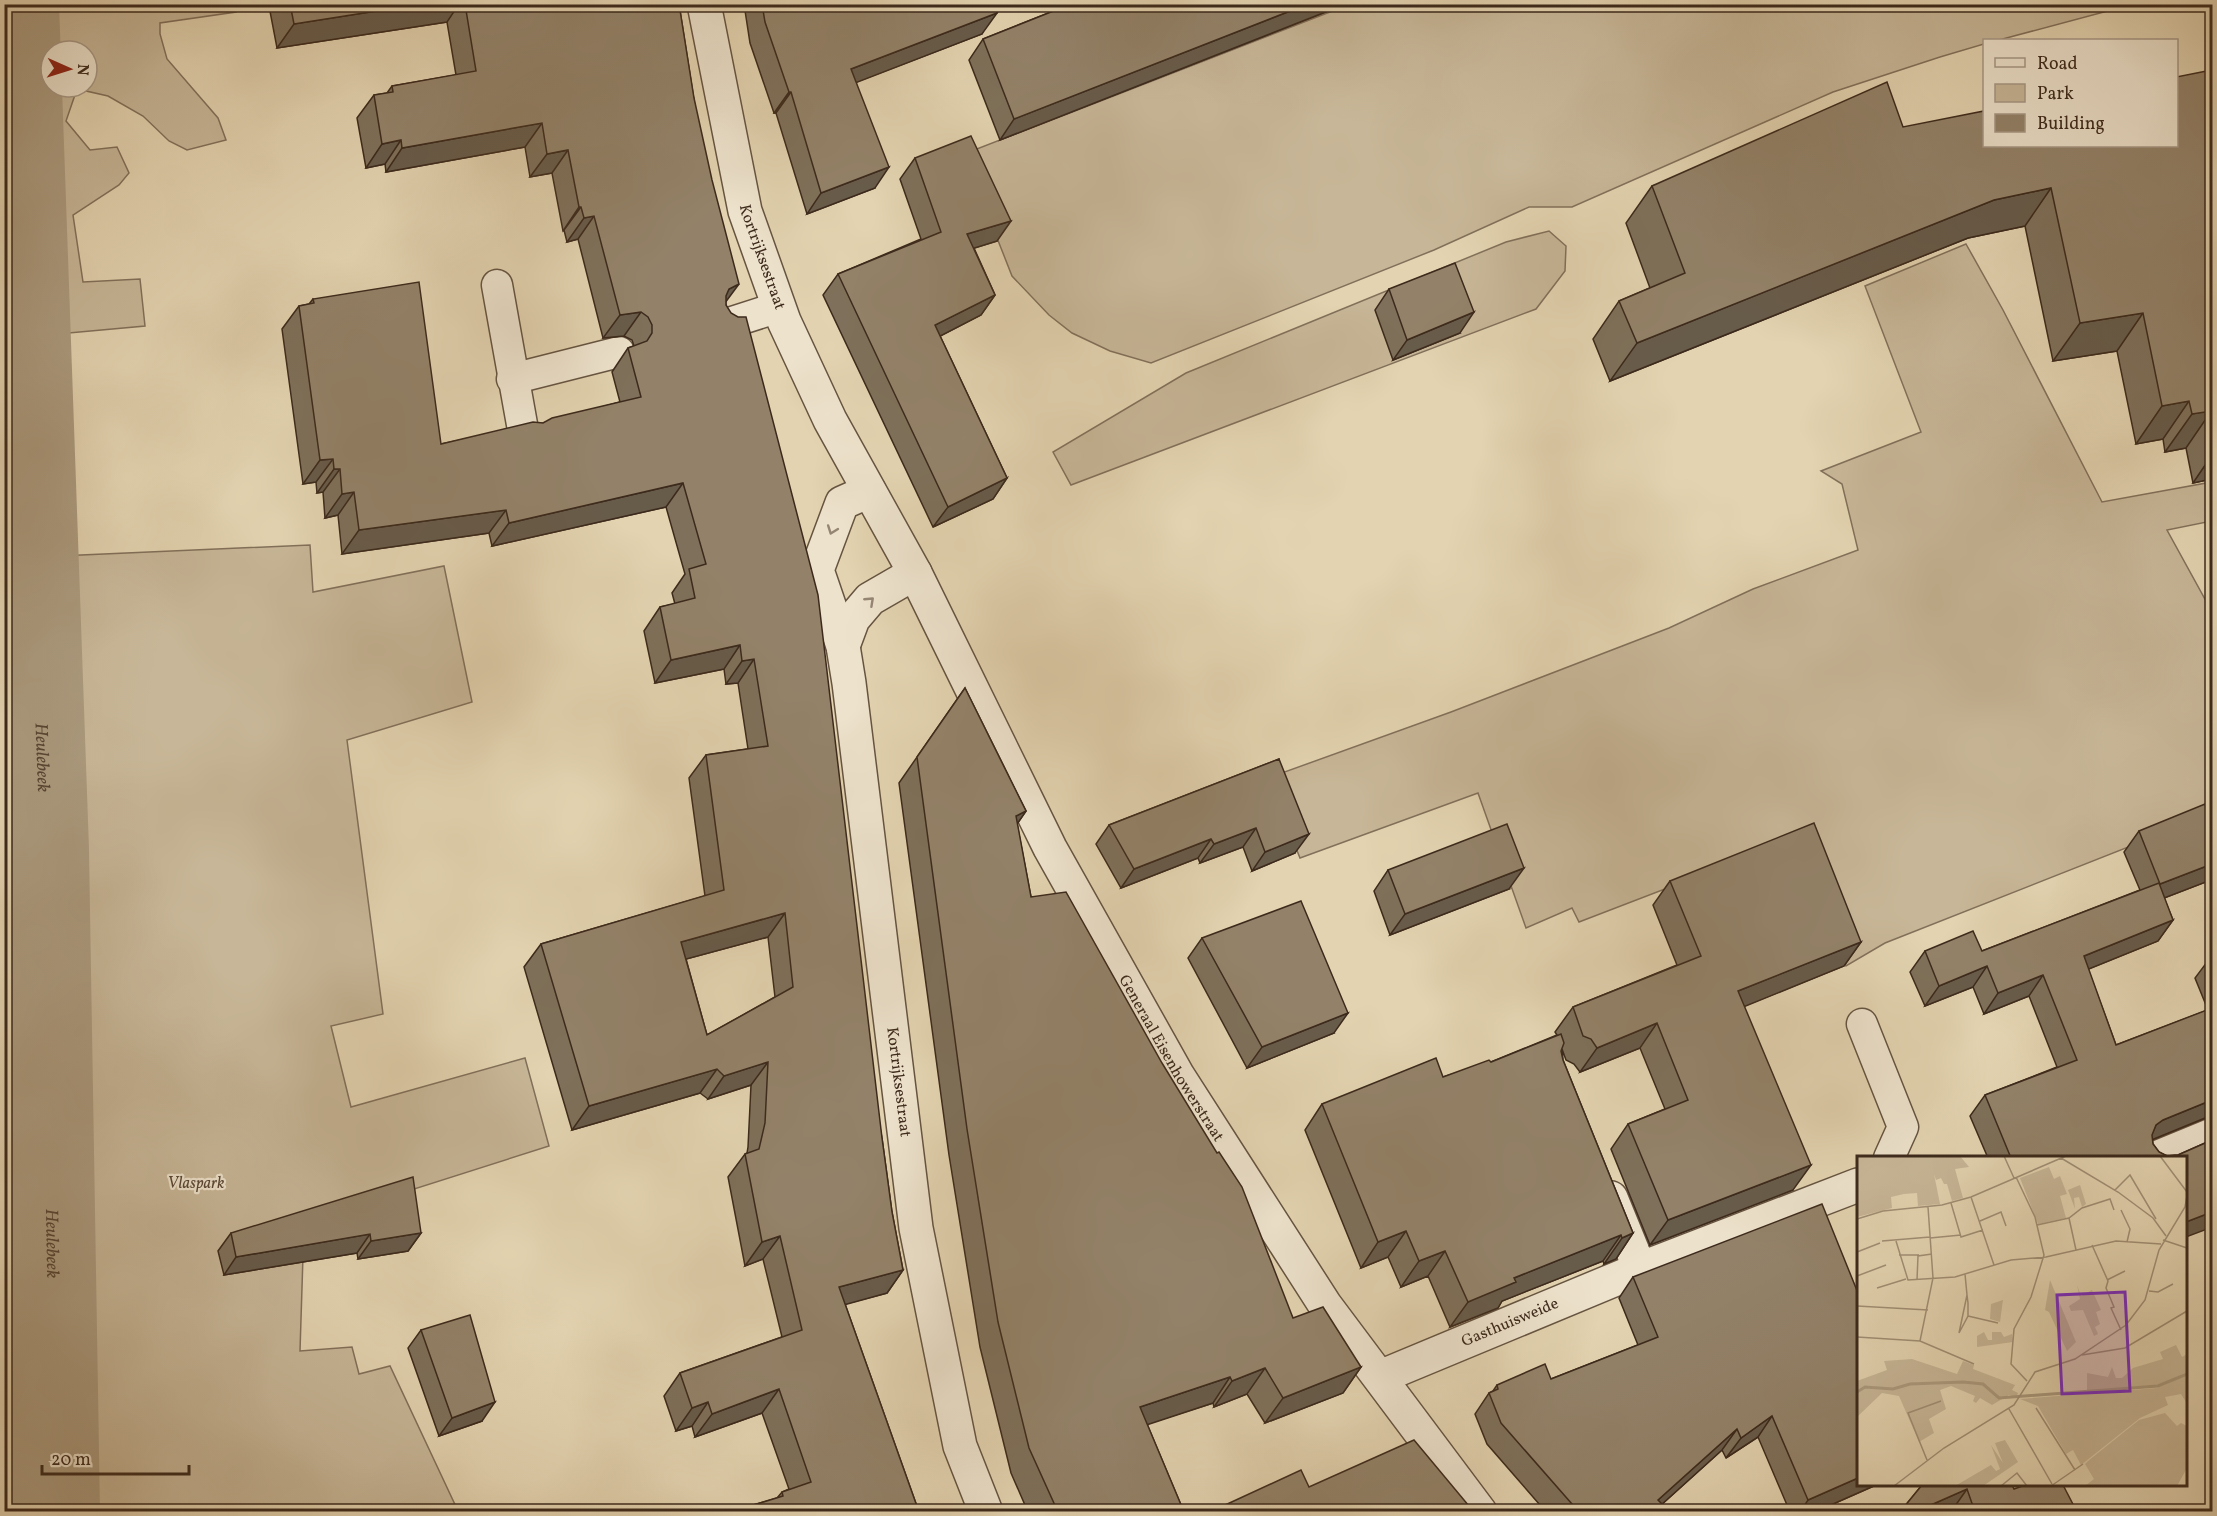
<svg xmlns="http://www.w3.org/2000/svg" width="2217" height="1516" font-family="Vollkorn,serif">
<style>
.green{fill:#c7b697;stroke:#82705a;stroke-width:1.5;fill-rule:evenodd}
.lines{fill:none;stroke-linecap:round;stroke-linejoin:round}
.river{stroke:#ab9a7e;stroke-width:88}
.service-casing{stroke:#665441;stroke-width:33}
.minor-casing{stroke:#665441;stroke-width:36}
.tertiary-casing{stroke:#665441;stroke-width:36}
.service{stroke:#ede2cc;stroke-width:30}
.minor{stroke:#ede2cc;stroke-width:33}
.tertiary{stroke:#ede2cc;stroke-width:33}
.wall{fill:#7e705a;stroke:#3d2a1c;stroke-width:1.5;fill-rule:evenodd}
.shaded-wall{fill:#675b4a;stroke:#3d2a1c;stroke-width:1.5}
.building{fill:#938269;stroke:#3d2a1c;stroke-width:1.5;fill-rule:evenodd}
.oneway{stroke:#958674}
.labels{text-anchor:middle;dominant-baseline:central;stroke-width:4.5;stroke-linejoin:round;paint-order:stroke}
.street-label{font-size:16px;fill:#3d2a1c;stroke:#ede2cc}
.park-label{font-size:16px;font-style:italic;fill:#594635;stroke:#ede2cc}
.water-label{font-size:18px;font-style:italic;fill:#584634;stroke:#ede2cc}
.inset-river{fill:none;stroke:#ab9a7e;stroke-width:3}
.inset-road{fill:none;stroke:#a18f75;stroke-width:1.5}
.view{fill:#7b2cbf;fill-opacity:0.15;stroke:#7b2cbf;stroke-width:3}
.inset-edge{fill:none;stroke:#3d2a1c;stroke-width:3}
</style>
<rect width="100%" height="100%" fill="#e3d3b0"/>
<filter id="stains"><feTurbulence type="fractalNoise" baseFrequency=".00333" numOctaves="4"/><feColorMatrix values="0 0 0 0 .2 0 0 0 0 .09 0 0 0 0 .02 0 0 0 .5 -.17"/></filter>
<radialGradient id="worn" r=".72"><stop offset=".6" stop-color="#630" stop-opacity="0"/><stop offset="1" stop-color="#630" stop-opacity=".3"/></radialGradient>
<g class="green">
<path d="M28,5H236V12L160,23V34L167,59L218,118L226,140L187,150L169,141L143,116L108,96L77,89L66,121L90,150L117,147L129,173L119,185L73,215L83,282L140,279L145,326L47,335ZM51,51H87V87H51Z"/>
<polygon points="1348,5 2130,5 1999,40 1984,40 1984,44 1940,57 1833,92 1572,207 1529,207 1434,250 1151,363 1110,351 1072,333 1049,315 1012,276 964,154"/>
<polygon points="1549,231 1566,246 1565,271 1536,309 1071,485 1053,452 1186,373 1506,242"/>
<polygon points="1966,244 2003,310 2102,502 2212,482 2212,521 2167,530 2212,612 2212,814 1885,943 1846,966 1795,839 1579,922 1572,908 1526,928 1478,793 1300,858 1268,778 1451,712 1669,628 1753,589 1858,550 1842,484 1821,471 1921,432 1865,286"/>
<polygon points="4,473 9,552 31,1512 4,1511"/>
<polygon points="310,545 313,592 444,566 472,702 347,740 383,1014 331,1026 351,1107 525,1058 549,1146 304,1224 300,1351 352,1347 359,1374 390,1366 458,1511 92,1511 77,1095 63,828 65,798 59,556"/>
</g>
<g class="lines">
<path class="river" id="s1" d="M15,4L45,850L56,1512"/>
<g class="service-casing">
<g id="service">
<polyline points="497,285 523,430"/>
<polyline points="726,324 779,307"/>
<polyline points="512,379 619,352"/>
<polyline points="1862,1024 1903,1127 1889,1158"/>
</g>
</g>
<g class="minor-casing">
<g id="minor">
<path id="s2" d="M869,491L842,503L817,570L843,646L849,683L916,1228L960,1446L986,1512"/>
<polyline points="843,646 853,619 870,599 915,573"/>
<polyline points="2156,1158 2212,1135"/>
<polyline points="1611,1198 1640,1269"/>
<path id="s3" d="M1380,1377L1640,1269L1858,1185"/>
</g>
</g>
<g class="tertiary-casing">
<g id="tertiary">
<path id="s4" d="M704,4L745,211L784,321L830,420L915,573L1050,848L1178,1076L1325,1305L1480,1512"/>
</g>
</g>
<use href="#service" class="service"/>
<use href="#minor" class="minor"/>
<use href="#tertiary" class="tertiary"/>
</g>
<g class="wall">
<path d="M270,4H679L726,305L882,1138L892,1212L903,1270L887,1293L845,1304L919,1512H747L750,1506L777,1498L782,1492L789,1489L762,1413L695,1437L692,1426L676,1431L664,1396L680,1373L782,1337L763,1259L745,1266L728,1177L745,1154L747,1153L748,1147L751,1085L708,1099L700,1093L572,1130L524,967L541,944L705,896L689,778L706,755L748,749L738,683L726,684L724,669L655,683L644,631L660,607L675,604L672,593L685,574L666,507L492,546L489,533L342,554L338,515L325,518L323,492L317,493L316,482L303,484L282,329L299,306L309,304L313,299L441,444L543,423L620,402L612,372L628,348L634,346L632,340L624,336L603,338L578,239L567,242L564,230L563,231L552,173L530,177L525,147L386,172L385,164L366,168L357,118L374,95L387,93L392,86L456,75L447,22L277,48L269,6ZM768,937L775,997L707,1035L686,959Z"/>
<polygon points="744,4 994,4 982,34 856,82 875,188 807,214 776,113 774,113 750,43"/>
<polygon points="1071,4 1346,4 1000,140 969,60 983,39"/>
<polygon points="2212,70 2212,479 2193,483 2186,448 2165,452 2163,439 2136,444 2117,351 2053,361 2025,226 1968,238 1610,381 1593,339 1619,301 1650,288 1626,223 1652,186 1903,127 1984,146"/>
<polygon points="915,158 997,241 974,248 995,295 981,315 940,336 1007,478 993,499 933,527 823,295 838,274 921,239 900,179"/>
<polygon points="1389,289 1460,333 1393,360 1375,310"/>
<polygon points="965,688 1026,811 1017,824 1031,897 1293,1318 1361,1367 1343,1393 1265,1423 1247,1394 1214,1407 1213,1403 1147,1424 1184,1512 1028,1512 1011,1473 980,1347 949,1155 899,783"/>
<polygon points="1279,759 1295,853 1252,871 1243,847 1200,863 1198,858 1121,888 1096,844 1109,825"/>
<polygon points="2212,825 2212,878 2211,880 2164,898 2173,920 2158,941 2088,969 2116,1045 2208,1010 2195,978 2210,958 2212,957 2212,1117 2205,1118 2152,1139 2153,1144 2159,1152 2167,1156 2178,1155 2212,1140 2212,1234 2186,1158 1988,1158 1970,1116 1985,1095 2057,1067 2029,996 1984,1014 1973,987 1925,1006 1910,972 1925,951 1982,951 2140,890 2124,852 2139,831"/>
<polygon points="1388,870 1509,889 1390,935 1374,891"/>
<polygon points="1670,881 1861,942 1844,966 1744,1006 1793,1190 1650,1245 1611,1149 1628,1124 1665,1109 1640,1048 1580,1072 1574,1064 1566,1060 1562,1049 1563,1060 1633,1233 1616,1259 1604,1264 1603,1261 1502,1301 1498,1308 1450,1327 1428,1276 1401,1287 1388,1257 1361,1268 1305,1130 1322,1104 1443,1077 1491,1062 1557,1035 1555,1032 1573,1007 1677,965 1653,905"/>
<polygon points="1202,938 1334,1033 1247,1068 1188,958"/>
<polygon points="231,1233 421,1233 408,1251 358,1259 357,1253 224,1275 218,1251"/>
<polygon points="1633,1277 1858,1485 1876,1485 1815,1512 1790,1512 1758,1437 1726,1458 1722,1450 1660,1506 1656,1512 1546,1512 1487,1444 1475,1414 1489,1393 1493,1391 1497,1385 1551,1379 1638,1345 1619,1298"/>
<polygon points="421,1330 482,1421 439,1436 408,1348"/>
<polygon points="1922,1485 2014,1489 2077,1512 1954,1512 1953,1509 1948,1512 1900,1512"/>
</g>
<g class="shaded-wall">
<polygon points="421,4 459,4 447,22 277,48 294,24"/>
<polygon points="1308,4 1346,4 1000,140 1014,119"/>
<polygon points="997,13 982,34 837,90 851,69"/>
<polygon points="789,92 791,92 776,113 774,113"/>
<polygon points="542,123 525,147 386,172 402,148"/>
<polygon points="401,140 385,164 366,168 382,144"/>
<polygon points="568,150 552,173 530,177 547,154"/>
<polygon points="889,167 875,188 807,214 821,193"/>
<polygon points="2051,188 2025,226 1968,238 1610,381 1637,343 1994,200"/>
<polygon points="579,207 581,207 564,230 563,231"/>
<polygon points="594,216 578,239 567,242 584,218"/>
<polygon points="1011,221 997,241 952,255 967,234"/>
<polygon points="739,284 722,307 713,313 729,289"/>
<polygon points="995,295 981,315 921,346 935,325"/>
<polygon points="641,312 624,336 603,338 620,315"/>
<polygon points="1474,312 1460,333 1393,360 1407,340"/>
<polygon points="2143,313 2117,351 2053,361 2080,323"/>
<polygon points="2189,401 2163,439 2136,444 2162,406"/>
<polygon points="2212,410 2186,448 2165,452 2192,414"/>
<polygon points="2212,455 2212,479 2193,483"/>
<polygon points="333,459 316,482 303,484 320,460"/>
<polygon points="334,469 340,469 323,492 317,493"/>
<polygon points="1007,478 993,499 933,527 948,507"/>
<polygon points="683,483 666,507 492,546 509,523"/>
<polygon points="354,492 338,515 325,518 342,494"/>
<polygon points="506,510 489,533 342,554 359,530"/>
<polygon points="740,645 724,669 655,683 671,660"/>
<polygon points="754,659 738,683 726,684 742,661"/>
<polygon points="1026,811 1008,837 1016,816"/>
<polygon points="1256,828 1243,847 1200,863 1214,844"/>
<polygon points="1309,834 1295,853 1252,871 1265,852"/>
<polygon points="1211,839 1198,858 1121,888 1134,869"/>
<polygon points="2212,864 2212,878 2211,880 2146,905 2160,884"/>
<polygon points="1524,868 1509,889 1390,935 1405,914"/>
<polygon points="785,913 768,937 664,965 681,942"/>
<polygon points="2173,920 2158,941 2069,977 2084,956"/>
<polygon points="1861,942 1844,966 1721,1016 1738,991"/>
<polygon points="1987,966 1973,987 1925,1006 1939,986"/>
<polygon points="2043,975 2029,996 1984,1014 1998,993"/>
<polygon points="1348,1013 1334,1033 1247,1068 1262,1047"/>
<polygon points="1657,1023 1640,1048 1580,1072 1597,1048"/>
<polygon points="768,1062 751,1085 708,1099 724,1076"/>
<polygon points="717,1069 700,1093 572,1130 589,1106"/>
<polygon points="2212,1100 2212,1117 2205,1118 2149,1141 2156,1125 2163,1120"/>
<polygon points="1811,1165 1793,1190 1650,1245 1668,1220"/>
<polygon points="2212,1212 2212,1225 2210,1228 2186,1237 2186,1222"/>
<polygon points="1406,1231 1388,1257 1361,1268 1378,1242"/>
<polygon points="421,1233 408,1251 358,1259 371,1241"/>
<polygon points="1633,1233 1616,1259 1604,1264 1622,1238"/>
<polygon points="370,1234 357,1253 224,1275 236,1257"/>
<polygon points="1621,1235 1603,1261 1502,1301 1498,1308 1450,1327 1468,1302 1514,1278"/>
<polygon points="780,1236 763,1259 745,1266 762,1242"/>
<polygon points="1445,1251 1428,1276 1401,1287 1419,1261"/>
<polygon points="903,1270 887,1293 822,1311 839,1287"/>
<polygon points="1361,1367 1343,1393 1265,1423 1283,1398"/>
<polygon points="1265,1368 1247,1394 1214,1407 1232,1381"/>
<polygon points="1230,1377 1213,1403 1122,1433 1140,1407"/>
<polygon points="779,1389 762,1413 695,1437 712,1414"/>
<polygon points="495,1402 482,1421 439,1436 452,1418"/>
<polygon points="708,1402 692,1426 676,1431 692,1408"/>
<polygon points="1772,1416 1758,1437 1726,1458 1741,1438"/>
<polygon points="1737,1429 1722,1450 1660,1506 1656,1512 1650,1512 1658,1500"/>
<polygon points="1858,1478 1858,1485 1876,1485 1815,1512 1800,1512 1808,1500"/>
<polygon points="1967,1489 1953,1509 1948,1512 1915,1512"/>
</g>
<g class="building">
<polygon points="290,4 421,4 294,24"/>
<path d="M465,4H679L694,98L712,180L739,284L729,289L726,296V305L731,313L738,317H746L818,595L882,1138L892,1212L903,1270L839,1287L919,1512H752L750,1506L783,1496L782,1492L811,1482L779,1389L712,1414L708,1402L692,1408L680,1373L802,1330L780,1236L762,1242L745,1154L759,1149L765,1123L768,1062L724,1076L717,1069L589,1106L541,944L724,890L706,755L768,746L754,659L742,661L740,645L671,660L660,607L695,598L689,569L706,564L683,483L509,523L506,510L359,530L354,492L342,494L340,469H334L333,459L320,460L299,306L314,303L313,299L419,282L441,444L533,422L543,423L552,418L641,397L628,348L647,341L652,333V325L648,317L641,312L620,315L594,216L584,218L581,207H579L568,150L547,154L542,123L402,148L401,140L382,144L374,95L393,92L392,86L476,71ZM785,913L793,987L707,1035L681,942Z"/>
<polygon points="762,4 994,4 997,13 851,69 889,167 821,193 791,92 789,92 765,22"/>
<polygon points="1071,4 1308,4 1014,119 983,39"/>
<polygon points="2212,70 2212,411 2192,414 2189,401 2162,406 2143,313 2080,323 2051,188 1994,200 1637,343 1619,301 1685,273 1652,186 1887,82 1903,127 1984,111 1984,146 2176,146 2176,77"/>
<polygon points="971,136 1011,221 967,234 995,295 935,325 1007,478 948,507 838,274 941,232 915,158"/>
<polygon points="1455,263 1474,312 1407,340 1389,289"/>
<polygon points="965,688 1026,811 1016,816 1031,897 1066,892 1162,1063 1217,1153 1219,1152 1242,1187 1293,1318 1323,1307 1361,1367 1283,1398 1265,1368 1232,1381 1230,1377 1140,1407 1184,1512 1058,1512 1029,1448 998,1322 967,1129 917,757"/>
<polygon points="1279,759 1309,834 1265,852 1256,828 1214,844 1211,839 1134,869 1109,825"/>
<polygon points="2205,804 2212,825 2212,864 2160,884 2139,831"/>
<polygon points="1814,823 1861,942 1738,991 1811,1165 1668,1220 1628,1124 1688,1100 1657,1023 1597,1048 1591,1039 1583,1036 1573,1007 1701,956 1670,881"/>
<polygon points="1507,824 1524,868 1405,914 1388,870"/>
<polygon points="2159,883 2173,920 2084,956 2116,1045 2212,1008 2212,1100 2163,1120 2156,1125 2152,1135 2153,1144 2159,1152 2167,1156 2178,1155 2212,1140 2212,1212 2186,1222 2186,1158 2011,1158 1985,1095 2077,1060 2043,975 1998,993 1987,966 1939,986 1925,951 1973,931 1982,951"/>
<polygon points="1301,901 1348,1013 1262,1047 1202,938"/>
<polygon points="2212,957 2212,965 2210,958"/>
<polygon points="1561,1034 1564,1043 1561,1051 1563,1060 1633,1233 1622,1238 1621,1235 1514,1278 1516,1282 1468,1302 1445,1251 1419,1261 1406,1231 1378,1242 1322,1104 1436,1058 1443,1077 1489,1060 1491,1062"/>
<polygon points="413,1177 421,1233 371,1241 370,1234 236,1257 231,1233"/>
<polygon points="1822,1204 1858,1293 1858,1478 1808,1500 1772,1416 1741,1438 1737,1429 1658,1500 1662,1504 1653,1512 1579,1512 1501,1423 1489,1393 1498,1389 1497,1385 1545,1364 1551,1379 1658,1337 1633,1277"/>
<polygon points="470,1315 495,1402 452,1418 421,1330"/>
<polygon points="1414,1440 1474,1512 1210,1512 1301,1470 1309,1487"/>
<polygon points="1922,1485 2012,1485 2014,1489 2025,1485 2063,1485 2077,1512 1975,1512 1967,1489 1915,1512 1900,1512"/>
</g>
<defs><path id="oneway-chevron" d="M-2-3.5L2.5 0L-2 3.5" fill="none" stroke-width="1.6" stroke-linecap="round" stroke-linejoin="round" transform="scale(1.5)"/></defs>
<g class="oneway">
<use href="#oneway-chevron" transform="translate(832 530) rotate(110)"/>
<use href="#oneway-chevron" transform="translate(870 601) rotate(-43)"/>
</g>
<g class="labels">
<g class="street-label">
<text stroke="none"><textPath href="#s4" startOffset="260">Kortrijksestraat</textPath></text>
<text stroke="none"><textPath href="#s4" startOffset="1161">Generaal Eisenhowerstraat</textPath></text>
<text stroke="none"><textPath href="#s2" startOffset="621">Kortrijksestraat</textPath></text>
<text stroke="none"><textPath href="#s3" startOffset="141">Gasthuisweide</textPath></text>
</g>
<g class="park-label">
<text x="196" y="1184">Vlaspark</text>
</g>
<g class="water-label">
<text stroke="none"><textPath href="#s1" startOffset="754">Heulebeek</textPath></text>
<text stroke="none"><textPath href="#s1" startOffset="1240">Heulebeek</textPath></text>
</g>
</g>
<g transform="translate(1857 1156)">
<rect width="330" height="330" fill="#e3d3b0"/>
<path d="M0,0H103L112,11L98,13L106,42L95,45L90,28H87L84,22L79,24L77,18L83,48L61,50L60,37L47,38L34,41L35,52L0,61ZM192,11L197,23L203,20L210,38L203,40L209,62L181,68L163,22ZM223,29L229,48L225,51L222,41L217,42L218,53L211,34ZM193,124L219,186L210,195L192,156L188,154ZM220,129L224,140L235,134L244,154L239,156L243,168L238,171L241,178L237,180L226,154L214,155L212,150L223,143ZM146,144L143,166L133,163L134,148ZM127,176L131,184H135V176H144L147,181L155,178L156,186L120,191V180ZM319,189L325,201L330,198V216L301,230L230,235V217L251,221L255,211L259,222H265L276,212L306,203L303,196ZM55,203L100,218L106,205L117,209L116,213L158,229L155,234L161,237L159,242L152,239L135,249L123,242L119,247L116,245L118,240L94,230L83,234L89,253L72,263L77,277L62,286L42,240L25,237L0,261V225L30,214L27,205ZM330,219L329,246L324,238L308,241L311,249L283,262L224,309L216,294L209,298L181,250L163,243L300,232ZM308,257L320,270L324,267L330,270V312L320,330H228L237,323L228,308L231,305L282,264ZM148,284L161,306L126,330H98L134,309L139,315L143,313L134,289L146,307L138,287Z" fill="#c7b697"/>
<path class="inset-river" d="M0,236L8,231L36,233L53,228L106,226L126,228L142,242L301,230L330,218"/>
<path class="inset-road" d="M147,0L157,22M303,0L330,36M204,2L261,36L296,62L309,80M159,21L178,61L187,99L174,141L157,173L154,208L170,225M258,34L273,19L299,63M114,41L137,109M94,47L104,81L126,74M264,54L273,73L270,86M212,62L219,94M0,63L26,55L85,49L114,41L209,0M123,65L144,56L149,70M180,69L212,62L225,52L253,43L257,54M73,82L104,79M306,84L330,92M25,85L73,81M39,85L51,124L98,121L154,104L189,101L259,85L304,88M235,89L251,125L249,132L257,151L254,152L264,174M0,96L23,87M42,99H62M108,118L110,139L111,147V160L102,177L110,139M0,120L29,109M60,124L61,100L75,98M250,124L268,115M20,132L49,123M292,135L301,136L316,128M0,150L71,154M111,160L141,167M0,181L63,185L117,208M63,185L76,122L71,51M225,199L268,192L330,155M179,252L218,314M152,253L195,328M70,304L51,257L84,245M37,330L87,292L157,249L178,216L218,203L269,169L288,144L302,94L328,51L330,40M144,330L160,317L170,330M194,330L226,308"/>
<path class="view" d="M268,136L273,235L205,238L200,139Z"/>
<rect width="330" height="330" class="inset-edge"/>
</g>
<rect width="2217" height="1516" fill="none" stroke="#e3d3b0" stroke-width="24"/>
<rect x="6" y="6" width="2205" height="1504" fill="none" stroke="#3d2a1c" stroke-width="3"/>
<rect x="12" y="12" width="2193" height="1492" fill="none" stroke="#3d2a1c" stroke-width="1.5"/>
<rect x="1983" y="39" width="195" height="108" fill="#ede2cc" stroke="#a79886" stroke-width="1.5"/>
<rect x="1995" y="58" width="30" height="9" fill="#ede2cc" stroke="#a79886" stroke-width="1.5"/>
<text x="2037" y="69" font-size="18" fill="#3d2a1c">Road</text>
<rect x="1995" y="84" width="30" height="18" fill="#c7b697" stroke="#a79886" stroke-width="1.5"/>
<text x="2037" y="99" font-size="18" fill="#3d2a1c">Park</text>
<rect x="1995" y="114" width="30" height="18" fill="#938269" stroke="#a79886" stroke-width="1.5"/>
<text x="2037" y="129" font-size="18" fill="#3d2a1c">Building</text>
<g transform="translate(69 69) rotate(93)"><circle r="28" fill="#ede2cc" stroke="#a79886" stroke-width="1.5"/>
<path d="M0-4.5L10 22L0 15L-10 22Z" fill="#8f2418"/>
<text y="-9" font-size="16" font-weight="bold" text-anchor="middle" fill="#3d2a1c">N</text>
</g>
<path d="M42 1465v9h147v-9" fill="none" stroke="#3d2a1c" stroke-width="3"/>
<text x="51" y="1465" font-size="18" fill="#3d2a1c" stroke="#ede2cc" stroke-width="4.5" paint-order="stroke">20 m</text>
<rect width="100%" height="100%" filter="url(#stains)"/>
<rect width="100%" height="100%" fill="url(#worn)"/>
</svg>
